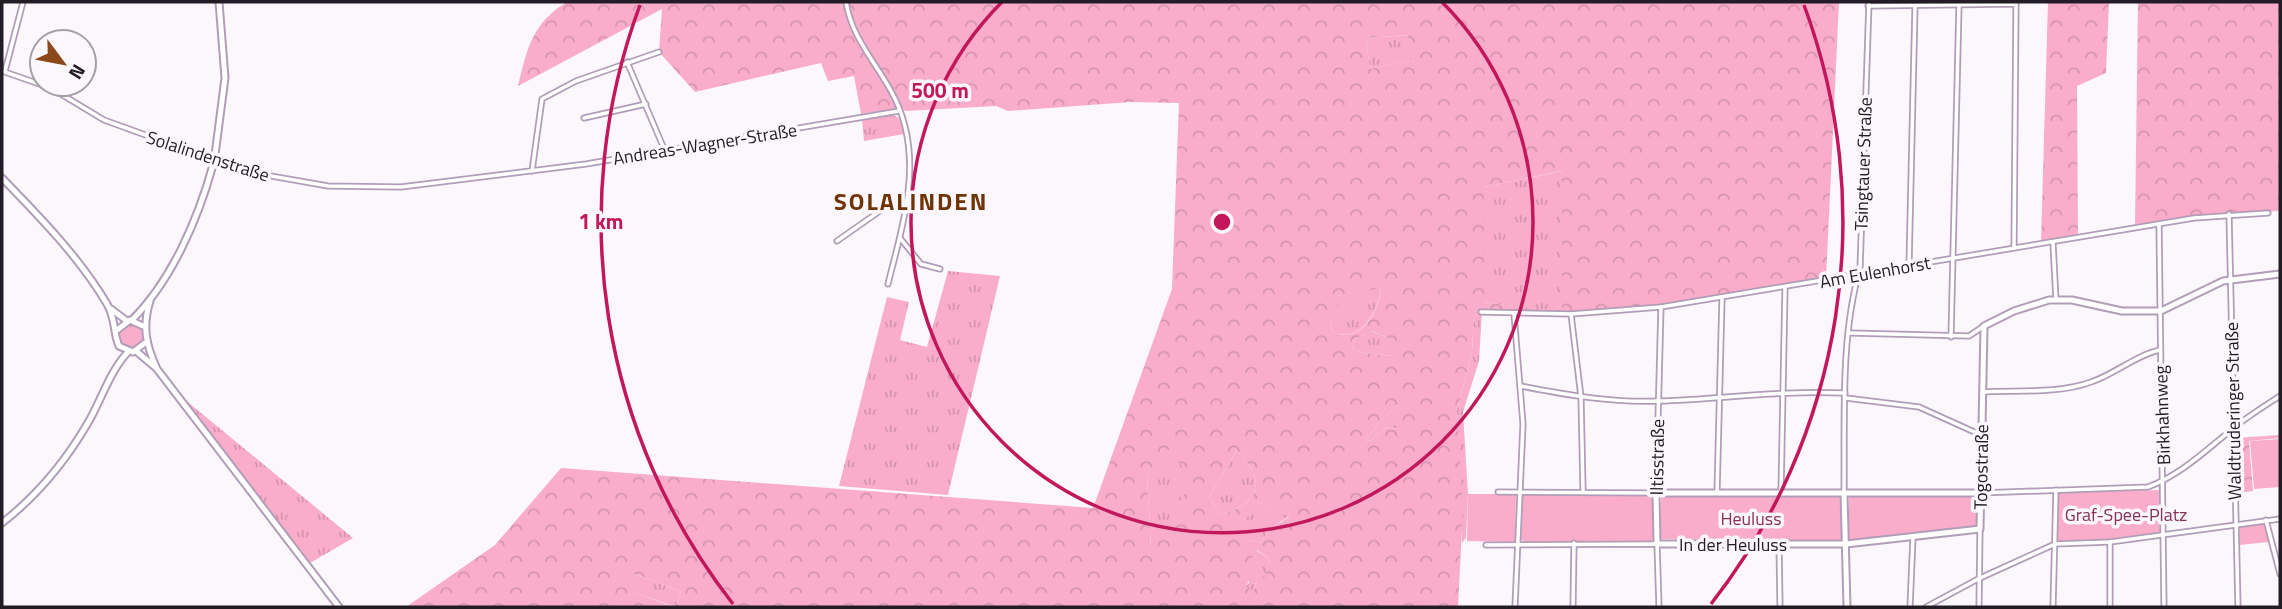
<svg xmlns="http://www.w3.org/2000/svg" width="2282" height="609" font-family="'Titillium Web',sans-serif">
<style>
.grass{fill:url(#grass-tufts)}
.forest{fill:url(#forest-crowns);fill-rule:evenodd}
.green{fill:#f9adca}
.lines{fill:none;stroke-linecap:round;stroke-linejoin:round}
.street-casing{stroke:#b19db8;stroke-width:7}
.secondary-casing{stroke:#b19db8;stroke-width:9}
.street{stroke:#fff;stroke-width:3.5}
.secondary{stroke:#fff;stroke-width:5}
.secondary-bridge-casing{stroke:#b19db8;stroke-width:9;stroke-linecap:butt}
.secondary-bridge{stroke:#fff;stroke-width:5}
.ring{fill:none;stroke:#c2185b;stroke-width:3.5}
.labels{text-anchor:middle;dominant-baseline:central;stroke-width:7;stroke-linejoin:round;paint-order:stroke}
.street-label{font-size:18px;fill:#231b26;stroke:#fbf7fd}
.park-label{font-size:18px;fill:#862f58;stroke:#fbf7fd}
.district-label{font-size:24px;font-weight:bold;letter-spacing:2px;fill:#6f3306;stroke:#fbf7fd}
.centre{fill:#c2185b;stroke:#fbf7fd;stroke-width:3.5}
.ring-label{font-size:21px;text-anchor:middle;font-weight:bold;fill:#c2185b;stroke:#fbf7fd;stroke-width:7;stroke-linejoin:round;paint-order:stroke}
</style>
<defs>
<pattern id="grass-tufts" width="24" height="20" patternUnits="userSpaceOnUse" patternTransform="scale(1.75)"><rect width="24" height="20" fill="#f9adca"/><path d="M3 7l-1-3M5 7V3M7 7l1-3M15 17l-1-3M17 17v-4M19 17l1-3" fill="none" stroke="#d594ad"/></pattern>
<pattern id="forest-crowns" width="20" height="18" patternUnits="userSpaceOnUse" patternTransform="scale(1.75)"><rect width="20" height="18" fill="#f9adca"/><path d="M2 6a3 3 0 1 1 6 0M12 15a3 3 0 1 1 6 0" fill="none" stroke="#d594ad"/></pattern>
</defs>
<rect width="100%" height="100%" fill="#fbf7fd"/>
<g class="grass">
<polygon points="1407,35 1417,59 1370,69 1366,38"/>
<polygon points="893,115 899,118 904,134 864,141 862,119"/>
<polygon points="1563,171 1562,312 1484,302 1484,187"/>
<polygon points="948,271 1000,276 948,495 839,486 887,297 909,302 900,340 927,347"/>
<path d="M1381,287C1380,309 1359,347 1332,331L1330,321L1337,307V296Z"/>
<polygon points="1482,311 1479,361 1463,412 1468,494 1466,538 1462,543 1457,410 1472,352 1474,316"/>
<circle cx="131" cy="336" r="12"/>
<polygon points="1371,331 1400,343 1395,356 1363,353 1352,349 1354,339"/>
<polygon points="178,394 353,538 310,563"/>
<polygon points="1398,405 1403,409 1401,426 1397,429 1386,427 1372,440 1366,441 1379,422"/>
<polygon points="1169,448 1193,480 1155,547 1151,547 1147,475"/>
<path d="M1236,451C1243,456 1246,461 1251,468C1266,494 1244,508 1221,515L1209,497Z"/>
<polygon points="1259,502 1289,516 1270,529 1260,543 1239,538 1245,518"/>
<polygon points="1256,550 1270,559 1265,577 1256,582 1254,591 1245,587 1249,583 1246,564"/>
<polygon points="634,574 681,591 676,607 629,591"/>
</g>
<g class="forest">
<path d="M567,2H1839L1826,279L1658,306L1562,312V171L1484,187V302L1547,310L1482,311L1474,316L1472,352L1457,410L1463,508L1458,607H676L681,591L634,574L630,591L674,607H406L495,545L561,468L1093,508L1172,289L1179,103L1130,102L1008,111L996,106L905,111L903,108L861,114L854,76L828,81L821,63L695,92L659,52L662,9L518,86C527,49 532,23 567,2ZM1407,35L1416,59L1370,69L1366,38ZM1381,288C1380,310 1359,347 1332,331L1330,321L1337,314V296ZM1372,331L1399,343L1395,356L1363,353L1352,349L1354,339ZM1398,405L1403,409L1399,417L1401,426L1396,429L1386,427L1372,440L1366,441L1379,422ZM1169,449L1192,480L1155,546L1151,547L1147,475ZM1236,451C1243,456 1246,461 1251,468C1266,494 1244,508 1221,515L1209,497ZM1259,502L1289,517L1270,529L1260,543L1240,538L1245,518L1254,514ZM1257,550L1270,559L1265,576L1258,577L1254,590L1246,587L1250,578L1247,564Z"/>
<polygon points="2048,2 2109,2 2106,73 2077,86 2078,235 2041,241"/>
<polygon points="2138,2 2280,2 2280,211 2228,213 2135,225"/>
<polygon points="2280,435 2280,438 2249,441 2253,491 2238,493 2235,438"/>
</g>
<g class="green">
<polygon points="2280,439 2280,487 2254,489 2250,441"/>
<polygon points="2160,490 2160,532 2109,539 2057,541 2059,492"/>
<polygon points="1525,493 1652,496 1654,539 1649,542 1524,542 1521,540 1522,496"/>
<polygon points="1468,494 1516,494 1515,542 1467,541"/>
<polygon points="1839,494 1842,496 1841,542 1660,539 1661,497"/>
<polygon points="1849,494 1977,495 1977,526 1849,541"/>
<polygon points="2264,524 2269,542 2239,545 2240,526"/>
</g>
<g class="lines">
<g class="street-casing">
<g id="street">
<path d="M846,2C852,38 874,60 891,91C926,153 904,220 888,284"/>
<polyline points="1868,6 2016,4 2014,247"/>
<polyline points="627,62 665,151"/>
<polyline points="2,71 51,88 104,120 248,172 328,186 401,187 586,164 899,111"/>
<polyline points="5,71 23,2"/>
<polyline points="584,118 646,104"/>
<polyline points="532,171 542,99 576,81 659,52"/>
<polyline points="2229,214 2238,607"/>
<polyline points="2159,224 2164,607"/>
<polyline points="900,238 921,264 940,269"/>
<polyline points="837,241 887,206 907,202"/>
<polyline points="2053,243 2056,300"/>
<polyline points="1909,265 1915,7"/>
<polyline points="1481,312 1571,314 1661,307 2194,218 2268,213"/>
<polyline points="1514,314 1523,424 1515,607"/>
<polyline points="1571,314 1581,397 1583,490"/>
<polyline points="1850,333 1969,336 1984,326"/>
<polyline points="1951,337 1959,5"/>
<path d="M1521,386C1567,395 1612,403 1659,401C1721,399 1783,390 1845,393"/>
<path d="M1983,392C2016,390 2059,394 2091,382C2115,374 2136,355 2160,350"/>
<polyline points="1846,398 1919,407 1981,435"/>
<polyline points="1781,491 1785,289"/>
<polyline points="1498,492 1656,493 1661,307"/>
<polyline points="1717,493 1722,299"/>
<path d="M1844,493C1845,421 1840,336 1860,269L1869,2"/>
<path d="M1980,493L2148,487C2180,475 2204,452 2230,431C2245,418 2263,407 2280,396"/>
<polyline points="2266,520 2280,574"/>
<polyline points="1779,544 1780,607"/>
<polyline points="1486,545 1657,544 1659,607"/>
<polyline points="1573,607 1574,543"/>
<polyline points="1910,607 1913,537"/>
<polyline points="1926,607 1978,579 2055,544 2110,542 2280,519"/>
<polyline points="1979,607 1980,529"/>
<polyline points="2053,607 2056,490"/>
<polyline points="2110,607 2110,542"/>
</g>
</g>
<g class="secondary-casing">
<g id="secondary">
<polyline points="215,155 225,78 219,2"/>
<path d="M2,178C39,216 80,258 107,304C116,319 113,333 119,346L133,352L145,343"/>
<path d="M150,301C142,327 146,345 157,369L339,607"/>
<polyline points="111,309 127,321"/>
<path d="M132,320C172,280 198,219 213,165"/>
<polyline points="117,330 130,320 143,326"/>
<polyline points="136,351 155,367"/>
<polyline points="1844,493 1847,607"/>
<polyline points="1980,493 1656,493 1657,544 1846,544 1980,529 1984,326 2014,311 2049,300 2072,300 2122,311 2161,311 2223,281 2280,274"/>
<path d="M2,523C38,495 66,461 89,421C102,398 110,371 128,352"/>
</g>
</g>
<use href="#street" class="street"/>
<use href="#secondary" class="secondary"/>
<g class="secondary-bridge-casing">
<polyline id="secondary-bridge" points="213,165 215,155"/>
</g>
<use href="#secondary-bridge" class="secondary-bridge"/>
</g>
<g class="ring">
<path d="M1442 2A311 311 0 1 1 1002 2"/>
<path d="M733 604A621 621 0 0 1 640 5M1804 5A621 621 0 0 1 1711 604"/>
</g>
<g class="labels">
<g class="street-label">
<text transform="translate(705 144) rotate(-9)">Andreas-Wagner-Straße</text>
<text transform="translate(208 156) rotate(18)">Solalindenstraße</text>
<text transform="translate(1863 164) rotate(-88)">Tsingtauer Straße</text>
<text transform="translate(1875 272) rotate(-10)">Am Eulenhorst</text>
<text transform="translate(2233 411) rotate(-91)">Waldtruderinger Straße</text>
<text transform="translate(2162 415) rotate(-92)">Birkhahnweg</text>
<text transform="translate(1657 457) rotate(-89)">Iltisstraße</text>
<text transform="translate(1981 467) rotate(-89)">Togostraße</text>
<text x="1733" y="544">In der Heuluss</text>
</g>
<g class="park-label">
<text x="2126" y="514">Graf-Spee-Platz</text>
<text x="1751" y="518">Heuluss</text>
</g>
<g class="district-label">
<text x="911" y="201">SOLALINDEN</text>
</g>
</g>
<circle cx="1222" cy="222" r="10" class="centre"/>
<g class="ring-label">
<text x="940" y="98">500 m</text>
<text x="601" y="229">1 km</text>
</g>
<rect width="2282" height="609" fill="none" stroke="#231b26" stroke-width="7"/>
<g transform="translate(63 63) rotate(122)"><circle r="33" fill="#fbf7fd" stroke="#a59fa7" stroke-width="2"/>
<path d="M0-5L12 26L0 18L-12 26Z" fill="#8c481b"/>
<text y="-10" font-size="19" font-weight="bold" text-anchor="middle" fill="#231b26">N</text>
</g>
</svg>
